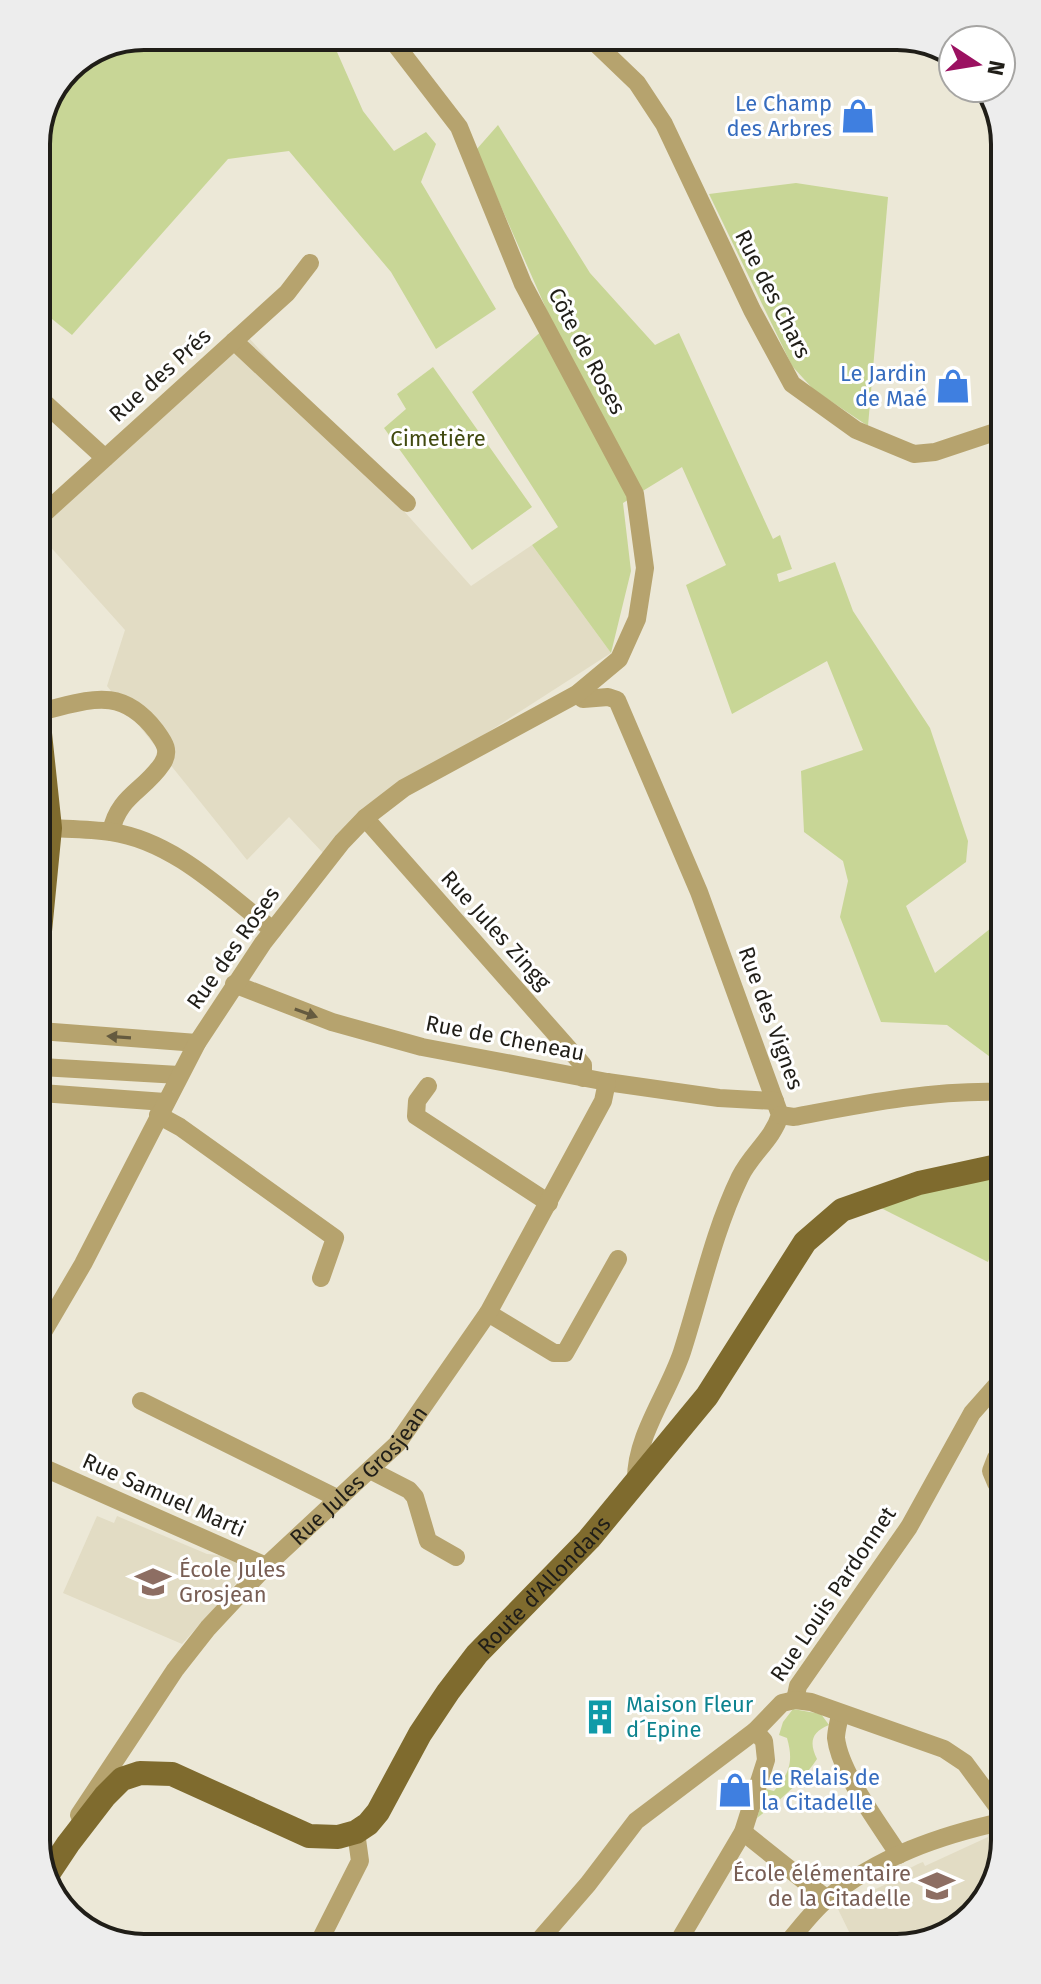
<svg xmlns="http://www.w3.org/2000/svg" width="1041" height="1984" font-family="'Fira Sans',sans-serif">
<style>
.built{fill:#e2dcc4}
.green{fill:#c8d696}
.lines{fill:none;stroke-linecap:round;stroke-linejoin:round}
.minor{stroke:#b6a36e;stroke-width:18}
.major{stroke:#7f6b2e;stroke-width:24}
.oneway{fill:#645a3f}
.labels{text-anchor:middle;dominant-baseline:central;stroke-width:6;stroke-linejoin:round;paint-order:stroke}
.shop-label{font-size:22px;fill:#366cbe;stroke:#fff;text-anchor:end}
.street-label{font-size:22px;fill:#201e18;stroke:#fff}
.park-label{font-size:22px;fill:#414a10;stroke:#fff}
.education-label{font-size:22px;fill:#785e54;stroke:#fff;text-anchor:start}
.culture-label{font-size:22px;fill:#0d838f;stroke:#fff;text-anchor:start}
.rim{fill:none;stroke:#201e18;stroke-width:4}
</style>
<rect width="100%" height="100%" fill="#ece8d7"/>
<g class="built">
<polygon points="249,338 471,586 532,545 611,653 358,816 324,854 289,817 247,860 107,686 125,630 38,533 38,521"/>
<polygon points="97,1516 114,1523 117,1516 207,1554 219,1555 249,1569 249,1571 217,1602 218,1604 182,1644 63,1593"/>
<polygon points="987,1833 1005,1833 1005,1840 987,1900 939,1940 853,1940 837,1907 863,1892 865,1894 895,1880 894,1876 918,1864 923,1862 925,1866 988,1837"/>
</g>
<g class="green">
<polygon points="144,36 330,36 363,111 394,151 426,132 436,144 421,182 496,309 436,349 391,272 289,151 228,159 72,335 37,307 36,137 68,67"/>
<polygon points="498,125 590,273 655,345 679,333 773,539 780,535 792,569 777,574 779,582 835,562 853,611 930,728 968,841 966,862 906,906 935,973 1001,920 1001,1065 947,1025 881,1022 840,917 848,881 843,861 804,832 801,771 863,750 827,661 732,714 686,585 726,565 682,467 623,503 631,571 611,653 532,545 558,527 472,392 552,322 476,150"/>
<polygon points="796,183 888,197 868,426 814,390 792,366 709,194"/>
<polygon points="433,367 532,507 472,550 384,428 406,409 397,394"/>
<polygon points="1002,1175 1002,1219 988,1262 875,1205"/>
<path d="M793,1709L821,1714L829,1725C811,1732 809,1743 817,1759C800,1784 780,1800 757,1818L766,1789L774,1791C789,1774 794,1762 787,1738L779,1735L783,1722Z"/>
</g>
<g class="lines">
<g class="minor">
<polyline points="588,36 637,83 664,124 752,310 792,384 856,430 914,454 935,452 998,431"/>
<polyline points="234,341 407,503"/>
<polyline points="37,396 105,458"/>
<polyline points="38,519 287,293 310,263"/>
<path d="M577,694L583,699L608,697L617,700L699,892L780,1115C773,1139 751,1154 740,1177C713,1233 701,1293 682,1352C668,1394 636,1435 636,1479"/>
<path d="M39,712C88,701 120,684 156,731C164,742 171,751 162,764C144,791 118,796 111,832"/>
<polyline points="365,818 583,1065 583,1078"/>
<path d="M50,828C70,829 91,829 111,832C174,841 225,893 273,930"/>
<polyline points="234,984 332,1022 422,1047 607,1082 719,1098 775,1101"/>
<polyline points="40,1031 197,1043"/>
<polyline points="41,1067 179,1075"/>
<polyline points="428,1086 417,1101 416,1116 549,1203"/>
<polyline points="41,1093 165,1102"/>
<polyline points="158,1115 180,1127 335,1238 321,1278"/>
<path d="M780,1115L794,1117C863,1104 931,1090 1001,1092"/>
<polyline points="488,1313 554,1353 565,1353 618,1259"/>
<polyline points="42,1334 83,1264 197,1043 263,943 342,842 365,818 404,788 577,694 619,659 637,619 645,568 635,494 523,284 459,127 389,36"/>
<polyline points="141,1401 339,1499"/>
<polyline points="1003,1452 996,1458 991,1471 996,1483 1003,1488"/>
<polyline points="42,1467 266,1566"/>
<polyline points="370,1470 409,1490 415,1497 428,1541 456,1557"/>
<polyline points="795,1700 798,1686 909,1527 972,1413 1003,1378"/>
<path d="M840,1714C839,1721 836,1731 836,1738C840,1773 880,1825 899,1855"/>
<path id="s1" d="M79,1815L175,1670L208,1628L266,1566L397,1444L488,1313L603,1101L607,1082"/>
<polyline points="743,1832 827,1899"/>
<path d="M789,1941C801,1927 812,1912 826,1900C876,1857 941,1835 1005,1821"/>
<polyline points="678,1942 743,1832 766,1760 764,1741 755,1731"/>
<polyline points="536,1944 588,1884 636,1821 755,1731 782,1703 795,1700 811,1702 944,1749 965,1763 1005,1817"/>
<polyline points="317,1946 360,1861 356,1832"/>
</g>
<g class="major">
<polyline points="39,724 50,828 40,931"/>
<path id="s2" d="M44,1880L68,1844L105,1796L122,1779L140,1773L172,1774L309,1836L338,1837L356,1832L368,1824L378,1812L420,1734L448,1692L477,1654L589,1539L707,1396L805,1242L842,1210L919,1183L1002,1165"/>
</g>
</g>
<defs><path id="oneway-solid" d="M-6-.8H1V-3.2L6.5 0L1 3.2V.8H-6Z" transform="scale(2)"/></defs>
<g class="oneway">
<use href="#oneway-solid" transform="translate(306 1013) rotate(20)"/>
<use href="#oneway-solid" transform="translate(119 1037) rotate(-176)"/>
</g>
<defs>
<g id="shop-bare" transform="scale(2.76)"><path d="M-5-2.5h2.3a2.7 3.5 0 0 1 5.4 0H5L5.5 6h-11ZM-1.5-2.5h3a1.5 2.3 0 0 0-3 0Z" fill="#3f7fe0" stroke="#fff" stroke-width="2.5" paint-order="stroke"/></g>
<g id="school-bare" transform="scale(2.76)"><path d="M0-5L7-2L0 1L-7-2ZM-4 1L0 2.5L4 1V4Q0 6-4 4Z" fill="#8d6e63" stroke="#fff" stroke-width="2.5" paint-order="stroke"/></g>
<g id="building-bare" transform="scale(2.76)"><path d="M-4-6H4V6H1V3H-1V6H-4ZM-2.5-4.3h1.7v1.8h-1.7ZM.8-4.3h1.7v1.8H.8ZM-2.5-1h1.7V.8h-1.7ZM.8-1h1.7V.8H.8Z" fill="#0f9aa8" stroke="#fff" stroke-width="2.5" paint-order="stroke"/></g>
</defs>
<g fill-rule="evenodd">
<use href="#shop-bare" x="858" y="116"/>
<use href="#shop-bare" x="953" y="386"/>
<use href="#school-bare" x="153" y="1582"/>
<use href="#building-bare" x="600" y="1717"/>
<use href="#shop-bare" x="735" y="1790"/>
<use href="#school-bare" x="937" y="1886"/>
</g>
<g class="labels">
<g class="shop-label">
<text x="832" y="103">Le Champ<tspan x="832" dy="25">des Arbres</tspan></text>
<text x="927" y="373">Le Jardin<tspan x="927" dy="25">de Maé</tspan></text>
<text x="761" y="1777" text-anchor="start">Le Relais de<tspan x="761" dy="25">la Citadelle</tspan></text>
</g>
<g class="street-label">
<text transform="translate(773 294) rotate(63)">Rue des Chars</text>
<text transform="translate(587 351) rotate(62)">Côte de Roses</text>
<text transform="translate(160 375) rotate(-42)">Rue des Prés</text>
<text transform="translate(496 930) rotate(48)">Rue Jules Zingg</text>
<text transform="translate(233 948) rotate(-55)">Rue des Roses</text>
<text transform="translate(771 1018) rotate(70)">Rue des Vignes</text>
<text transform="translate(505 1038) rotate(11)">Rue de Cheneau</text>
<text stroke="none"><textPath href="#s1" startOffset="442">Rue Jules Grosjean</textPath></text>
<text transform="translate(164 1495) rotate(24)">Rue Samuel Marti</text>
<text stroke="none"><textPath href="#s2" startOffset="690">Route d'Allondans</textPath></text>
<text transform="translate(833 1594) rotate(-56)">Rue Louis Pardonnet</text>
</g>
<g class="park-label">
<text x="438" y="438">Cimetière</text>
</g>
<g class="education-label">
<text x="179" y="1569">École Jules<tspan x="179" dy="25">Grosjean</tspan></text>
<text x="911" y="1873" text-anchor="end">École élémentaire<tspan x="911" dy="25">de la Citadelle</tspan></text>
</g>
<g class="culture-label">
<text x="626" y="1704">Maison Fleur<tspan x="626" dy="25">d´Epine</tspan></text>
</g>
</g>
<path d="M0 0H1041V1984H0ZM144 50H897A94 94 0 0 1 991 144V1840A94 94 0 0 1 897 1934H144A94 94 0 0 1 50 1840V144A94 94 0 0 1 144 50Z" fill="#ededed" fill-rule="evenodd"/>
<path class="rim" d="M144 50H897A94 94 0 0 1 991 144V1840A94 94 0 0 1 897 1934H144A94 94 0 0 1 50 1840V144A94 94 0 0 1 144 50Z"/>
<g transform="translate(977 64) rotate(102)"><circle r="38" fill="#ffffff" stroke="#a6a5a3" stroke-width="2"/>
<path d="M0-6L14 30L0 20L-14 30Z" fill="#9b1161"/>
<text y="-12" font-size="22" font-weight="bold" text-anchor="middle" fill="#201e18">N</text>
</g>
</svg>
